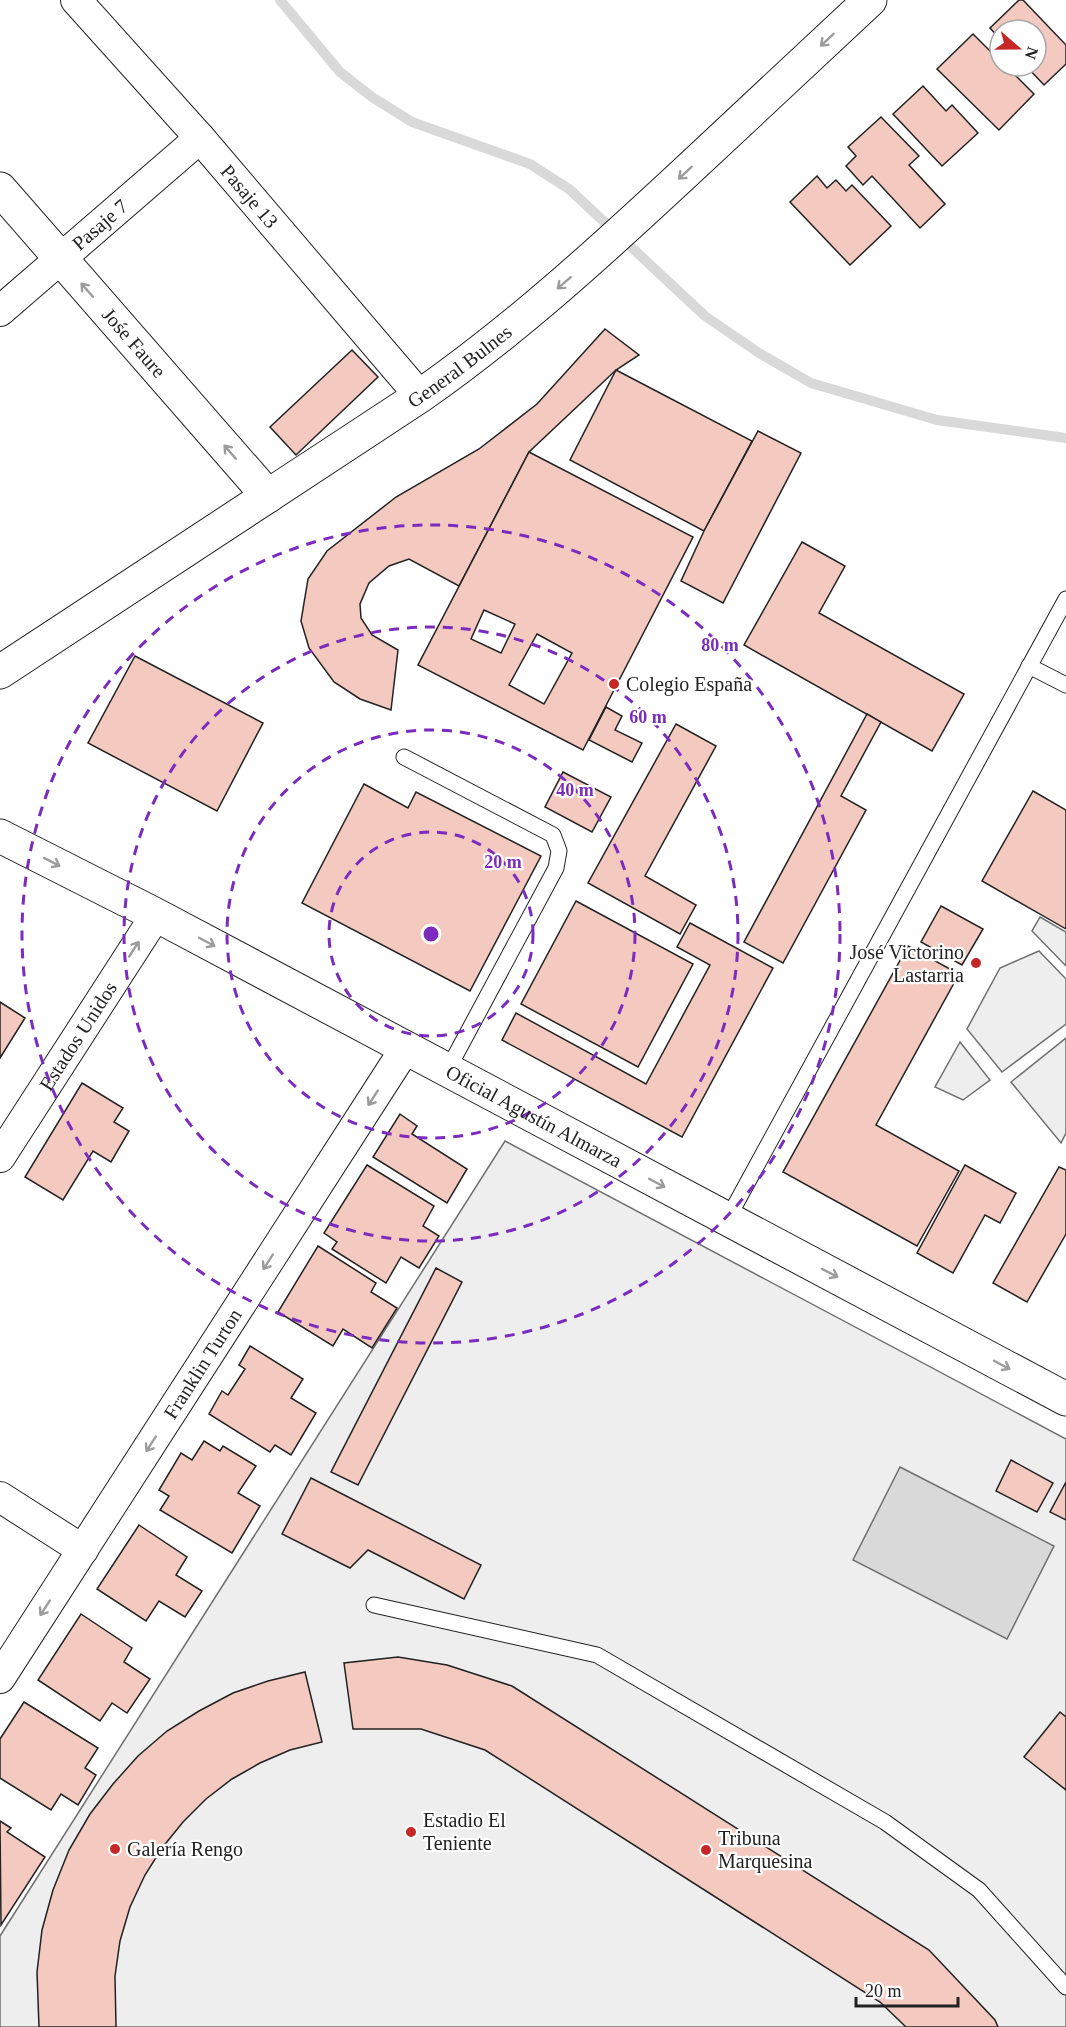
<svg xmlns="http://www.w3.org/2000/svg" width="1066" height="2027" font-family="Georgia,serif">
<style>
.green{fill:#eee;stroke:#6f6f6f;stroke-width:1.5}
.water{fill:#d9d9d9;stroke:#6f6f6f;stroke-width:1.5}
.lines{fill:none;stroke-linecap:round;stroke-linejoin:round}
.stream{stroke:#d9d9d9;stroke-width:10}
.building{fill:#f3c9c0;stroke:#222;stroke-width:1.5;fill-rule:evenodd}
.lane-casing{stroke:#222;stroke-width:17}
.street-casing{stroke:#222;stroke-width:32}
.secondary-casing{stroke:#222;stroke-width:35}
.lane{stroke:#fff;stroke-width:15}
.street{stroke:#fff;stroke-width:30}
.secondary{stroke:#fff;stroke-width:33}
.oneway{stroke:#9c9c9c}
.ring{fill:none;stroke:#7b2cbf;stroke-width:3;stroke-dasharray:10 8}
.poi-dot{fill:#c62828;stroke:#fff;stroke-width:2}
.labels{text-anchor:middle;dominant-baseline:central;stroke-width:4.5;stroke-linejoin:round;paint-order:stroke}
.street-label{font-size:20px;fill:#222;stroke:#fff}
.poi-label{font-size:20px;fill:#222;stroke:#fff;text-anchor:start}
.centre{fill:#7b2cbf;stroke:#fff;stroke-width:3}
.ring-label{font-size:18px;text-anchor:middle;font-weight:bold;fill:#7b2cbf;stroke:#fff;stroke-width:4.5;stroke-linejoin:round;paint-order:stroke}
</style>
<rect width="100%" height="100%" fill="#fff"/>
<g class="green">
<polygon points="1040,917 1066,932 1066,966 1032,931"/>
<polygon points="1039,951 1066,979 1066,1024 1002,1072 967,1029 1000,968"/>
<polygon points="1066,1038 1066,1133 1061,1143 1011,1082"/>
<polygon points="960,1042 990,1080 963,1100 935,1087"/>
<polygon points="505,1141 1066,1439 1066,2027 0,2027 0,1936"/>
</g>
<polygon class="water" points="900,1467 1054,1546 1007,1639 853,1560"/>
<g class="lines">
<polyline class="stream" points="280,0 340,72 372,97 412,122 530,164 569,189 705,316 759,353 811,383 937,420 1066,438"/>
</g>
<g class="building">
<polygon points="1019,0 1023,0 1066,45 1066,64 1044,85 1026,66 1036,66 1036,30 1000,30 1000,39 990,28"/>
<polygon points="973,34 1000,61 1000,66 1006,66 1034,94 999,130 937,69"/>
<polygon points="923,86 946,111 952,105 978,133 942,166 893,114"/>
<polygon points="881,117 919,156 909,165 945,204 920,228 872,176 863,185 846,166 856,156 848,147"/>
<polygon points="817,176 827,188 836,180 846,191 852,185 891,226 850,265 790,202"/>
<polygon points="605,329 639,355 616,370 529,452 459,586 409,559 389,566 369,583 360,604 361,618 372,635 398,650 391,710 360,699 334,682 309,648 301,621 308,579 327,551 396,497 479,449 537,404"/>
<polygon points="352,350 378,377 296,455 270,427"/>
<polygon points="616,370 752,441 704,531 570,460"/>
<polygon points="758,431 801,453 723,603 681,581 704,531"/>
<path d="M529,452L693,537L583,750L418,665ZM484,610L515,624L501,653L471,639ZM537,634L572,653L544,704L509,685Z"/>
<polygon points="802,542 845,566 819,613 964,694 932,751 744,645"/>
<polygon points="135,656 263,723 217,811 88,743"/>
<polygon points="606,707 622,716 615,730 642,743 632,762 589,740"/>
<polygon points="867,714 881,722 841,796 866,810 783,963 744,942"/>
<polygon points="676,724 716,746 645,876 696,905 680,934 588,883"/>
<polygon points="563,772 611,797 592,832 545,807"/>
<polygon points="364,784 408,808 416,792 541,856 470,991 302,903"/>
<polygon points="1033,791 1066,810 1066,929 982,881"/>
<polygon points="576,901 693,964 638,1067 521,1004"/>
<polygon points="941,906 983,929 962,965 921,942"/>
<polygon points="690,923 773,968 682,1137 502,1040 516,1013 646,1084 710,965 677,947"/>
<polygon points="908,946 959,974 876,1125 959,1171 917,1246 783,1172"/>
<polygon points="0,1002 25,1018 0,1058"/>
<polygon points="82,1083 123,1108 114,1122 129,1131 111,1162 93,1151 63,1200 25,1177"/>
<polygon points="400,1114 417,1126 412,1134 467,1169 447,1203 373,1157"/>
<polygon points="367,1165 434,1206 423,1226 439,1236 419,1268 401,1257 386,1283 332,1249 337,1242 324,1233"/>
<polygon points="965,1165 1016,1193 1000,1223 985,1215 953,1273 917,1253"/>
<polygon points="1059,1167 1066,1170 1066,1234 1027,1302 993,1283"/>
<polygon points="318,1246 376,1283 371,1292 397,1308 372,1348 343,1329 333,1346 278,1312"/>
<polygon points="436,1268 462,1282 358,1485 331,1472"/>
<polygon points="250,1346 303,1379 291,1398 316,1413 291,1455 275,1445 270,1452 209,1414 222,1391 228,1395 245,1369 239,1365"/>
<polygon points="204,1441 220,1451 223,1446 256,1466 238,1493 260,1506 232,1553 160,1510 169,1496 159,1490 181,1453 192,1460"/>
<polygon points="1011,1460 1053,1483 1037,1512 996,1491"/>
<polygon points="311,1478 481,1565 464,1599 368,1550 350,1568 282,1534"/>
<polygon points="1066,1482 1066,1520 1050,1512"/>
<polygon points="139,1525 187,1557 176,1575 202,1591 185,1617 159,1601 146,1621 97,1589"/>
<polygon points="81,1614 132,1648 124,1662 150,1679 127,1713 112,1703 100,1721 38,1680"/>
<polygon points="398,1657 447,1665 512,1686 929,1950 995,2020 998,2027 906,2027 880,2002 485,1750 421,1729 353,1729 344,1663"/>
<polygon points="305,1672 322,1742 290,1750 260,1763 232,1779 206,1799 183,1822 162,1848 145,1875 130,1907 120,1941 115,1976 116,2027 39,2027 37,1972 42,1930 53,1890 69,1850 90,1814 113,1784 138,1756 167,1731 199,1711 233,1693 268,1681"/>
<polygon points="24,1702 98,1748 85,1768 96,1775 78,1805 61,1794 51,1810 0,1778 0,1739"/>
<polygon points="1060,1712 1066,1717 1066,1790 1024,1757"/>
<polygon points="0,1821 11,1828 7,1832 45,1857 1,1925"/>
</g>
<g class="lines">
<g class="lane-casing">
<g id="lane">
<polyline points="1029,666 1066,685"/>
<polyline points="404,757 553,835 559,851 556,868 447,1071"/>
<polyline points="727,1220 1066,599"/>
<polyline points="374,1605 597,1655 885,1822 979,1890 1066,1987"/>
</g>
</g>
<g class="street-casing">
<g id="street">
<path id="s1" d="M76,0L200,138L420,396"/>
<path id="s2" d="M0,311L200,138"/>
<path id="s3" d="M0,1157L156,915"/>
<polyline points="0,1497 83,1550"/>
<path id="s4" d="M0,1678L405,1049"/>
</g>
</g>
<g class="secondary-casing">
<g id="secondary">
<path id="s5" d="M0,189L268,496"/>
<path id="s6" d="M0,672L420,396C516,329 602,250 687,171C748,114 809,57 870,0"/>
<path id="s7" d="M0,836L156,915L1066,1399"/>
</g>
</g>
<use href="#lane" class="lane"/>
<use href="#street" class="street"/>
<use href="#secondary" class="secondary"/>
</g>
<defs><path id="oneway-shaft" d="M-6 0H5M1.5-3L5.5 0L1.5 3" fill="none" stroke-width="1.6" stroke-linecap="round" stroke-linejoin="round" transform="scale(1.5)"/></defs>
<g class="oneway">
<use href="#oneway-shaft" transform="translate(827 40) rotate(137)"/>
<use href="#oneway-shaft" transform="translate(685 173) rotate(137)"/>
<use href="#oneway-shaft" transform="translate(564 283) rotate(139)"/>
<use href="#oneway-shaft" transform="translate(87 290) rotate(-131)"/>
<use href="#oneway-shaft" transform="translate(230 452) rotate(-131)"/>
<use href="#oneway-shaft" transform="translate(52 862) rotate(27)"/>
<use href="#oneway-shaft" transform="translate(207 942) rotate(28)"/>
<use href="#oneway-shaft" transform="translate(134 949) rotate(-57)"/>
<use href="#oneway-shaft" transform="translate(373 1098) rotate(123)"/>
<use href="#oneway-shaft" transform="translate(657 1183) rotate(28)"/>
<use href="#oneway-shaft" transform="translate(268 1262) rotate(123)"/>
<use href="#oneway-shaft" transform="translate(830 1273) rotate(27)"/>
<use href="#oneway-shaft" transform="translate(1002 1365) rotate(28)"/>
<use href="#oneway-shaft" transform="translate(151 1444) rotate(123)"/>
<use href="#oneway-shaft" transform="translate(45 1608) rotate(123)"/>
</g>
<g class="ring">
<circle cx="431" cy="934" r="102"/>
<circle cx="431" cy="934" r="204"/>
<circle cx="431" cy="934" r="307"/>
<circle cx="431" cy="934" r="409"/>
</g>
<g class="poi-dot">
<circle cx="614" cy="684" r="6"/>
<circle cx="976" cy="963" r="6"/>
<circle cx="411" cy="1832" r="6"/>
<circle cx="115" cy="1849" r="6"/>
<circle cx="706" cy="1850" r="6"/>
</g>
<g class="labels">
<g class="street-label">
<text stroke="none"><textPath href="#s1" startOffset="262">Pasaje 13</textPath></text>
<text stroke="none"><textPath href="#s2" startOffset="132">Pasaje 7</textPath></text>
<text stroke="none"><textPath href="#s5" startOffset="204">Jośe Faure</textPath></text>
<text stroke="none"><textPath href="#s6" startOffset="552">General Bulnes</textPath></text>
<text stroke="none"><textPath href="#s3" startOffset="144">Estados Unidos</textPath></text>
<text stroke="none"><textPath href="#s7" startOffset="603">Oficial Agustín Almarza</textPath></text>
<text stroke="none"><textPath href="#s4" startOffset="374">Franklin Turton</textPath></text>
</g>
<g class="poi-label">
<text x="626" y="684">Colegio España</text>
<text x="964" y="952" text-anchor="end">José Victorino<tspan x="964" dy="23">Lastarria</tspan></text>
<text x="423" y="1820">Estadio El<tspan x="423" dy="23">Teniente</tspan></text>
<text x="718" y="1838">Tribuna<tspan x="718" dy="23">Marquesina</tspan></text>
<text x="127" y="1849">Galería Rengo</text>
</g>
</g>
<circle cx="431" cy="934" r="9" class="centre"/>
<g class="ring-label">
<text x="720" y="651">80 m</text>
<text x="648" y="723">60 m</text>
<text x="575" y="796">40 m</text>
<text x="503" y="868">20 m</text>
</g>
<g transform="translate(1018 48) rotate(110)"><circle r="28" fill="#ffffff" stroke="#a7a7a7" stroke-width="1.5"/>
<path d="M0-4.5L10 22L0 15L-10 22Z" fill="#c62828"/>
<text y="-9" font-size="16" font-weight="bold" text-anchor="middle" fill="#222222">N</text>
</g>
<path d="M856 1997v9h102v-9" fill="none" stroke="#222222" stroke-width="3"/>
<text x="865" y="1997" font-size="18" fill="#222222" stroke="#ffffff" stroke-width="4.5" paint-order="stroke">20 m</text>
</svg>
